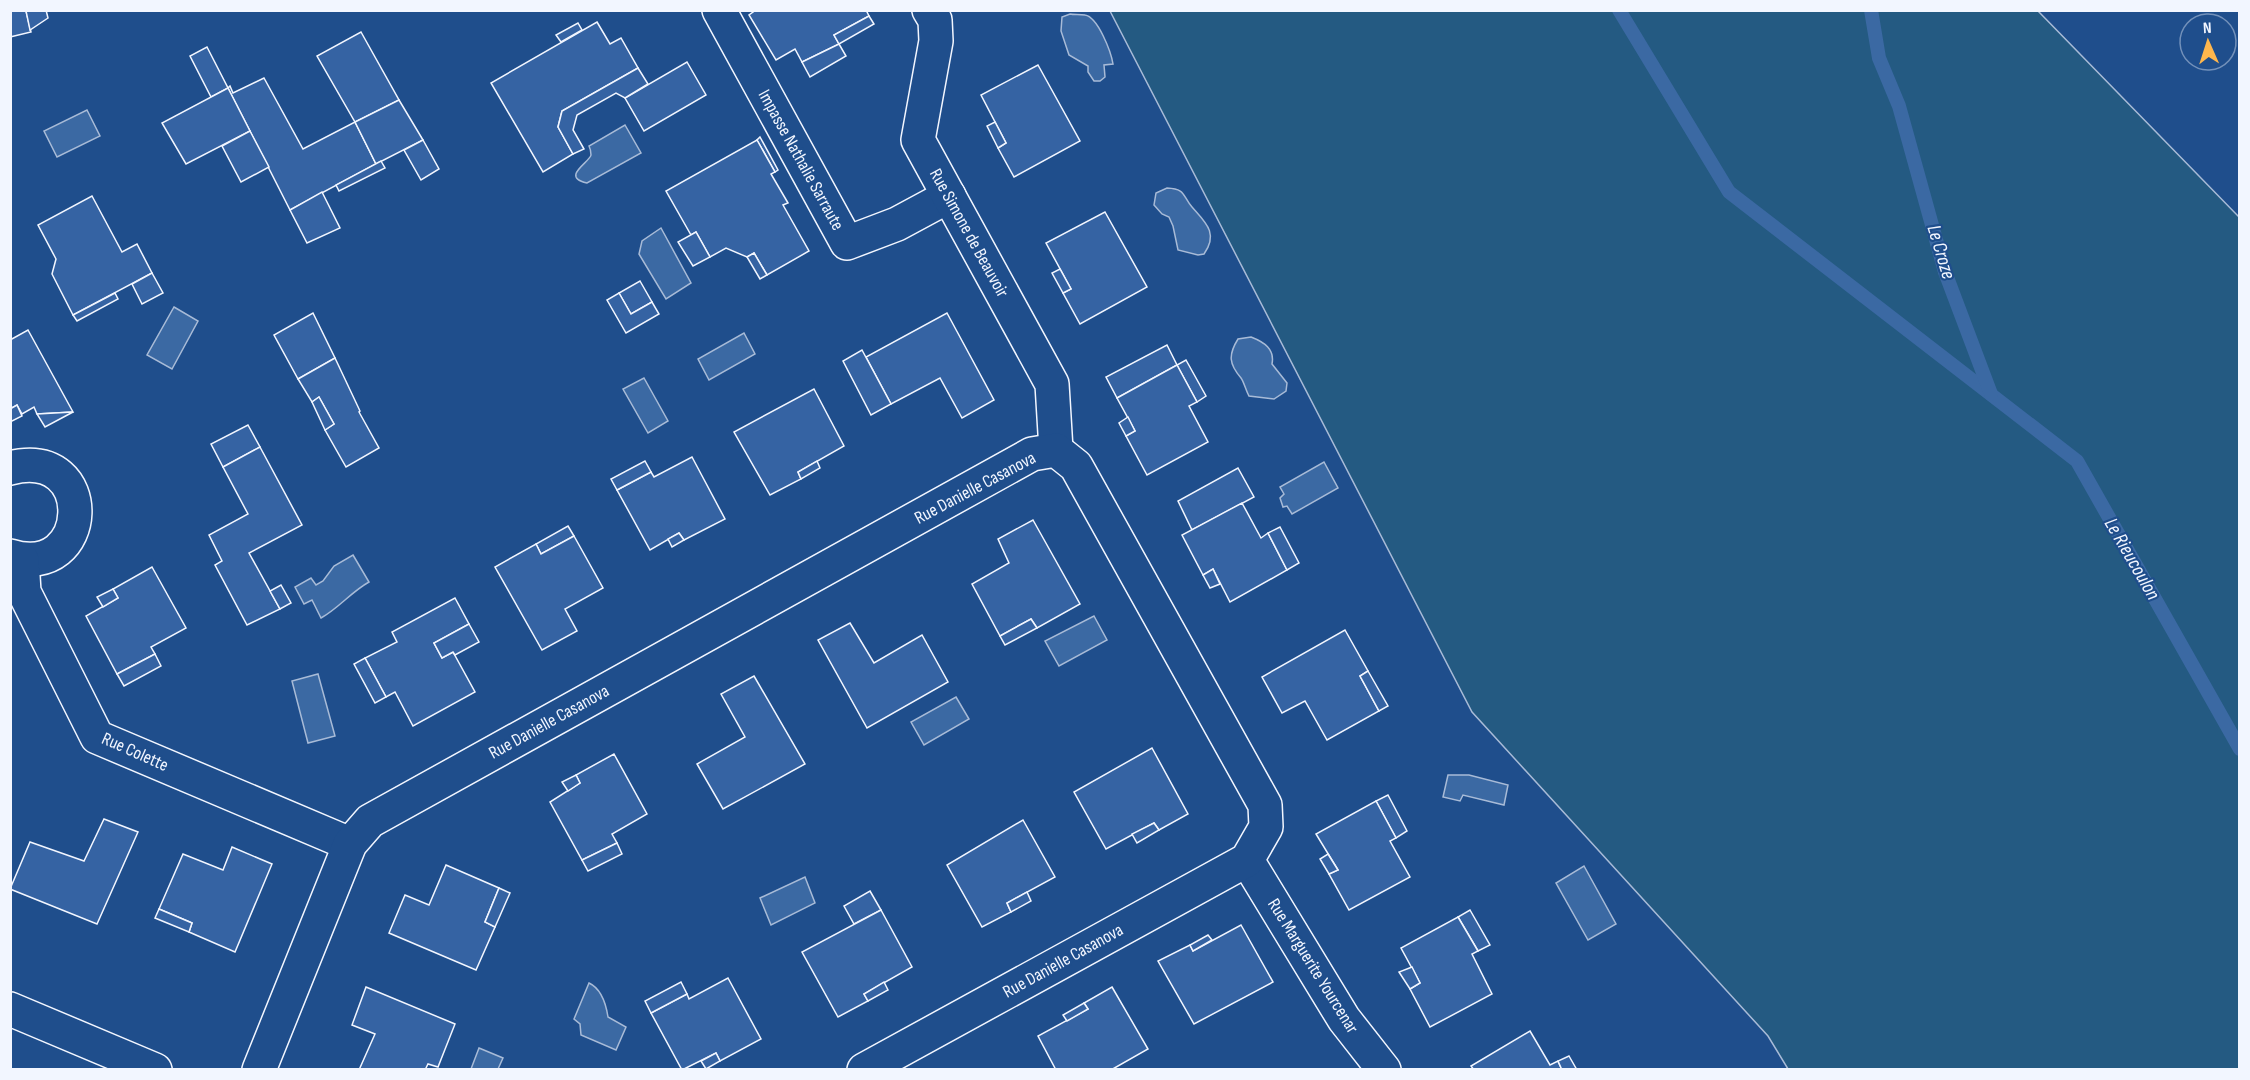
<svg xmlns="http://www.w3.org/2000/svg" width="2250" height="1080" font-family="'Sofia Sans Condensed',sans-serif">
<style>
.green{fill:#245a82;stroke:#a8bbd7;stroke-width:1.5}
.water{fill:#3b69a3;stroke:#a8bbd7;stroke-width:1.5}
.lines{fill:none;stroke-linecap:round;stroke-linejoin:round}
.stream{stroke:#3b69a3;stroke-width:14}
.building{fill:#3563a3;stroke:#f2f6ff;stroke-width:1.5}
.minor-casing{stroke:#f2f6ff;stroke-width:36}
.minor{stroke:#1f4e8c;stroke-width:33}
.labels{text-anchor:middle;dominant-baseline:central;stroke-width:4.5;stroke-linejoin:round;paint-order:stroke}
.street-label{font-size:18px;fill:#f2f6ff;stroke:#1f4e8c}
.water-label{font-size:20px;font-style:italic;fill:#f2f6ff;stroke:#1f4e8c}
</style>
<rect width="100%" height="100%" fill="#1f4e8c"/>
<polygon class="green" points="1110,11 2038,11 2239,217 2239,1069 1788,1069 1768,1036 1472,712"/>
<g class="water">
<path d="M1070,14C1074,15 1080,14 1085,15C1098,17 1111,52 1113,64L1104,65L1105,77L1100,81H1094L1088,72V66L1069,55L1061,31L1062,17Z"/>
<polygon points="87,110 100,136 57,157 44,131"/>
<path d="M625,125L641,153L587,183C560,177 590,162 591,155C591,153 590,148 589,146Z"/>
<path d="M1167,188C1186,189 1182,195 1192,207C1205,222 1219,233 1204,254L1198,255L1178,250L1173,226L1169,217L1162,214L1154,205L1156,193Z"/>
<polygon points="661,228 691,283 666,299 639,254 642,241"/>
<polygon points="174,307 198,321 172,369 147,355"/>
<polygon points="744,333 755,354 709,380 698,359"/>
<path d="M1251,337C1264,342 1275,349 1272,364L1287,383L1286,391L1274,399L1249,396C1246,391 1244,382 1241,378C1229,364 1228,355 1238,339Z"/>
<polygon points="644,378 668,421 648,433 623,389"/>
<polygon points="1324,462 1338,488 1292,514 1287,506 1283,507 1280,498 1284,494 1280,487"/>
<path d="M353,555L369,582C351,592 339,608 321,618L312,600L304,604L295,587L311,578L316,585L323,581L334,566Z"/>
<polygon points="1094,616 1107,640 1059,666 1045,641"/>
<polygon points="318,674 335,736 308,743 292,681"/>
<polygon points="956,697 969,719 924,745 911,722"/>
<polygon points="1448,775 1469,775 1508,785 1504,805 1463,795 1460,801 1443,797"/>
<polygon points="1584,866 1616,924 1588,940 1556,883"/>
<polygon points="805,877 815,903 771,925 760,898"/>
<path d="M589,983C602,989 606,1004 608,1017L626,1027L616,1050L581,1035L580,1024L574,1019Z"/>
<polygon points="479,1048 503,1058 498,1069 471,1069"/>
</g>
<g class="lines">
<g class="stream">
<polyline points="1619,10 1729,192 2077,461 2240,749"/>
<polyline points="1871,10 1879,58 1899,106 1945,272 1991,394"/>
</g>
</g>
<g class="building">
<polygon points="10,10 29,10 26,11 31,32 10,37"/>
<polygon points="46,10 48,18 30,30 26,11"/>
<polygon points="756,10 866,10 869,16 834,35 839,44 802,62 795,49 776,60 749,15"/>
<polygon points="869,16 874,24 839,44 834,35"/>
<polygon points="597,22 610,44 621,38 638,68 562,111 558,127 573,154 543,172 491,83"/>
<polygon points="578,23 582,30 561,42 556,35"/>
<polygon points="361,32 399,100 355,122 317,56"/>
<polygon points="839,44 846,56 810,77 802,62"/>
<polygon points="207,47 228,88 211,97 190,56"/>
<polygon points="687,62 706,95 644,131 625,98"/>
<polygon points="1038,65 1080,141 1014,177 998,148 1006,143 981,95"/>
<polygon points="638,68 648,84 625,98 616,93 577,115 573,130 584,149 573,154 558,127 562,111"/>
<polygon points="264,78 303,149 355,122 376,164 290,210 228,88 230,86 233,93"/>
<polygon points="228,88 250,131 186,164 162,123"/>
<polygon points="399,100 423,140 376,164 355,122"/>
<polygon points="995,122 1006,143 998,148 987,126"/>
<polygon points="250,131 269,167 241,182 222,146"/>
<polygon points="760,137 778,170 775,172 757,140"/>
<polygon points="423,140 439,169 421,180 404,150"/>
<polygon points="757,140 775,172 771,174 788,203 783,205 809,251 767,275 754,253 747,257 726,248 710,257 696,232 691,235 666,191"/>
<polygon points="381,161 385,168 339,191 336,185"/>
<polygon points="322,192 340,228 307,243 290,210"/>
<polygon points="92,196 122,252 137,244 152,273 73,315 52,274 56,259 38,225"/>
<polygon points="1105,212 1147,287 1080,324 1063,293 1071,289 1046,243"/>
<polygon points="696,232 710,257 693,266 678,242"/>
<polygon points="754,253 767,275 760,279 747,257"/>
<polygon points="1060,269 1071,289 1063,293 1052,273"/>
<polygon points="152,273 163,293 142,304 132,284"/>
<polygon points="640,281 652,302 631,314 619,293"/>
<polygon points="115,293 118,299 77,321 73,315"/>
<polygon points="619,293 631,314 652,302 659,314 626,333 607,300"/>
<polygon points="313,313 335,358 298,379 274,335"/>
<polygon points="947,313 994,400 962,418 940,378 891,404 866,357"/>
<polygon points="28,330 73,412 37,414 34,407 22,414 17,405 10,409 10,340"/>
<polygon points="1167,345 1177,365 1117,398 1106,377"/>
<polygon points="862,350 891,404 871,415 843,361"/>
<polygon points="335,358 360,411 359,412 379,448 346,467 325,430 334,424 319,397 312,402 298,379"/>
<polygon points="1186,360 1206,396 1197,402 1177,365"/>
<polygon points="1177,365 1197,402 1189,406 1208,442 1147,475 1126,436 1135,431 1117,398"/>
<polygon points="814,389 844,446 798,472 801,479 770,495 734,432"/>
<polygon points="319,397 334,424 325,430 312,402"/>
<polygon points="17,405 22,416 10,422 10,409"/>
<polygon points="73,412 45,427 37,414"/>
<polygon points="1128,417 1135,431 1126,436 1119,423"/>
<polygon points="248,425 260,447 223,467 211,444"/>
<polygon points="260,447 302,525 249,553 280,609 247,625 215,565 222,561 209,535 248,514 223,467"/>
<polygon points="692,457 725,519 684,540 679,533 650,550 617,490 651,472 654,477"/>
<polygon points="645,461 651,472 617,490 611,479"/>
<polygon points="817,461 820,468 801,479 798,472"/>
<polygon points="1238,468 1254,497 1192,530 1178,501"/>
<polygon points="1242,503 1261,538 1268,533 1287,570 1230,602 1213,569 1203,575 1182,535"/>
<polygon points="1033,520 1080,604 1037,628 1031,619 1000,636 972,584 1009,563 998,539"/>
<polygon points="568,526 574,536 541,554 536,544"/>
<polygon points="1280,527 1299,563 1287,570 1268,533"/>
<polygon points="679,533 684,540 672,547 668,539"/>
<polygon points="574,536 603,588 565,609 577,631 542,650 495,567 536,544 541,554"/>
<polygon points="152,567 186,628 151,647 155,654 117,674 86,616 118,598 113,589"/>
<polygon points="1213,569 1220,584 1210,588 1203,575"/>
<polygon points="281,585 291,603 280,609 270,591"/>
<polygon points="113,589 118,598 103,607 97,597"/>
<polygon points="455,598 469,624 434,643 442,658 453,652 475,692 413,726 395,692 386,697 365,658 397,642 392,632"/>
<polygon points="1031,619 1037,628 1005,645 1000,636"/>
<polygon points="850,623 874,663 922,635 948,682 867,728 818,640"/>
<polygon points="469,624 479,642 455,655 453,652 442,658 434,643"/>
<polygon points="1345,630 1368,671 1360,676 1379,711 1327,740 1305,701 1282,713 1262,677"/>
<polygon points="155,654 161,666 124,686 117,674"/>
<polygon points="365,658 386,697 375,703 354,664"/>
<polygon points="1368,671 1388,706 1379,711 1360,676"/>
<polygon points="754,676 805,764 723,809 697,764 745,737 721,694"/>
<polygon points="1152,748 1188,814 1159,830 1154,823 1106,849 1074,792"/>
<polygon points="614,754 647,814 612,834 617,843 582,860 550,802 580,783 576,775"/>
<polygon points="576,775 580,783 568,791 562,782"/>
<polygon points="1388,795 1407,831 1396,838 1376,801"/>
<polygon points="1376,801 1396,838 1390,841 1410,877 1349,910 1329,874 1338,870 1316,834"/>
<polygon points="104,819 138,832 97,924 10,889 30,842 84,861"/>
<polygon points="1023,820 1055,877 1007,903 1011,912 982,927 947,865"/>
<polygon points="1154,823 1159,830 1137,843 1132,834"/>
<polygon points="617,843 622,854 588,871 582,860"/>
<polygon points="232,847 272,864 235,952 189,932 192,923 159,909 183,854 223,870"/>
<polygon points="1328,854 1338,870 1329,874 1320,859"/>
<polygon points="446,865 499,888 485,922 495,927 476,970 389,933 405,895 429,905"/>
<polygon points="499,888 510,893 495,927 485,922"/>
<polygon points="870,891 881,910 854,924 844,906"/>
<polygon points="1027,892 1031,901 1011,912 1007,903"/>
<polygon points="159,909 192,923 189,932 155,918"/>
<polygon points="881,910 912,967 864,994 868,1001 838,1017 802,952"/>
<polygon points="1470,910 1490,945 1478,951 1458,917"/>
<polygon points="1458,917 1478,951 1472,954 1492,994 1430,1027 1410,989 1420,983 1401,948"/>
<polygon points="1241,925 1273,982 1194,1024 1158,961 1190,945 1193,951"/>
<polygon points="1208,935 1212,940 1193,951 1190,945"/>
<polygon points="1412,967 1420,983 1410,989 1399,972"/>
<polygon points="728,978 761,1039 720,1061 716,1053 682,1070 651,1013 687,994 689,999"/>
<polygon points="681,982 687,994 651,1013 645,1001"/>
<polygon points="884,982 888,990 868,1001 864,994"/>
<polygon points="366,987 455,1024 438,1067 428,1064 425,1070 359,1070 375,1034 352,1025"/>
<polygon points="1112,987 1148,1049 1111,1070 1056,1070 1038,1036 1088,1009 1084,1003"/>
<polygon points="1084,1003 1088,1009 1067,1021 1063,1015"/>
<polygon points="1530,1031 1550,1065 1558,1061 1562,1070 1474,1070 1471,1066"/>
<polygon points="716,1053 720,1061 706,1069 701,1061"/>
<polygon points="1569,1056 1577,1070 1562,1070 1558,1061"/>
</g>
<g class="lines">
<g class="minor-casing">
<g id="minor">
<polyline points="719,10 847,243 897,224 949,196"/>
<polyline points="929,10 935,20 936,41 918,140 1052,384 1056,450"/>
<path d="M10,468C100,445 93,582 10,556"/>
<polyline points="22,560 24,592 97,737 350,844"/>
<polyline points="1247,860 1344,1019 1384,1070"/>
<polyline points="10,1009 155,1070"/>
<polyline points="259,1070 350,844 370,821 1032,454 1056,450 1076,466 1265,805 1266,827 1247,860 864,1070"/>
</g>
</g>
<use href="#minor" class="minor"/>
</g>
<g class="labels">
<g class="street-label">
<text transform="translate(801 160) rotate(61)">Impasse Nathalie Sarraute</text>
<text transform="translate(969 233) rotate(61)">Rue Simone de Beauvoir</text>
<text transform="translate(975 488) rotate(-28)">Rue Danielle Casanova</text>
<text transform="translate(549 722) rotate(-29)">Rue Danielle Casanova</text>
<text transform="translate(135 752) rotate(24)">Rue Colette</text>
<text transform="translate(1063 961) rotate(-29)">Rue Danielle Casanova</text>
<text transform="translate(1313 966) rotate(58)">Rue Marguerite Yourcenar</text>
</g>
<g class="water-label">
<text transform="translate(1941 252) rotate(73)">Le Croze</text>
<text transform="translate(2132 559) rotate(60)">Le Rieucoulon</text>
</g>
</g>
<rect width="2250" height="1080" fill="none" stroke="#f2f6ff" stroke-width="24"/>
<g transform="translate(2208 42) rotate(357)"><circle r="28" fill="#1f4e8c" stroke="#7391ba" stroke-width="1.5"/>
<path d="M0-4.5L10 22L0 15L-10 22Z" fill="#ffb74d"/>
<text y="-9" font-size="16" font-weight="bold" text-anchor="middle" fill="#f2f6ff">N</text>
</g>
</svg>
